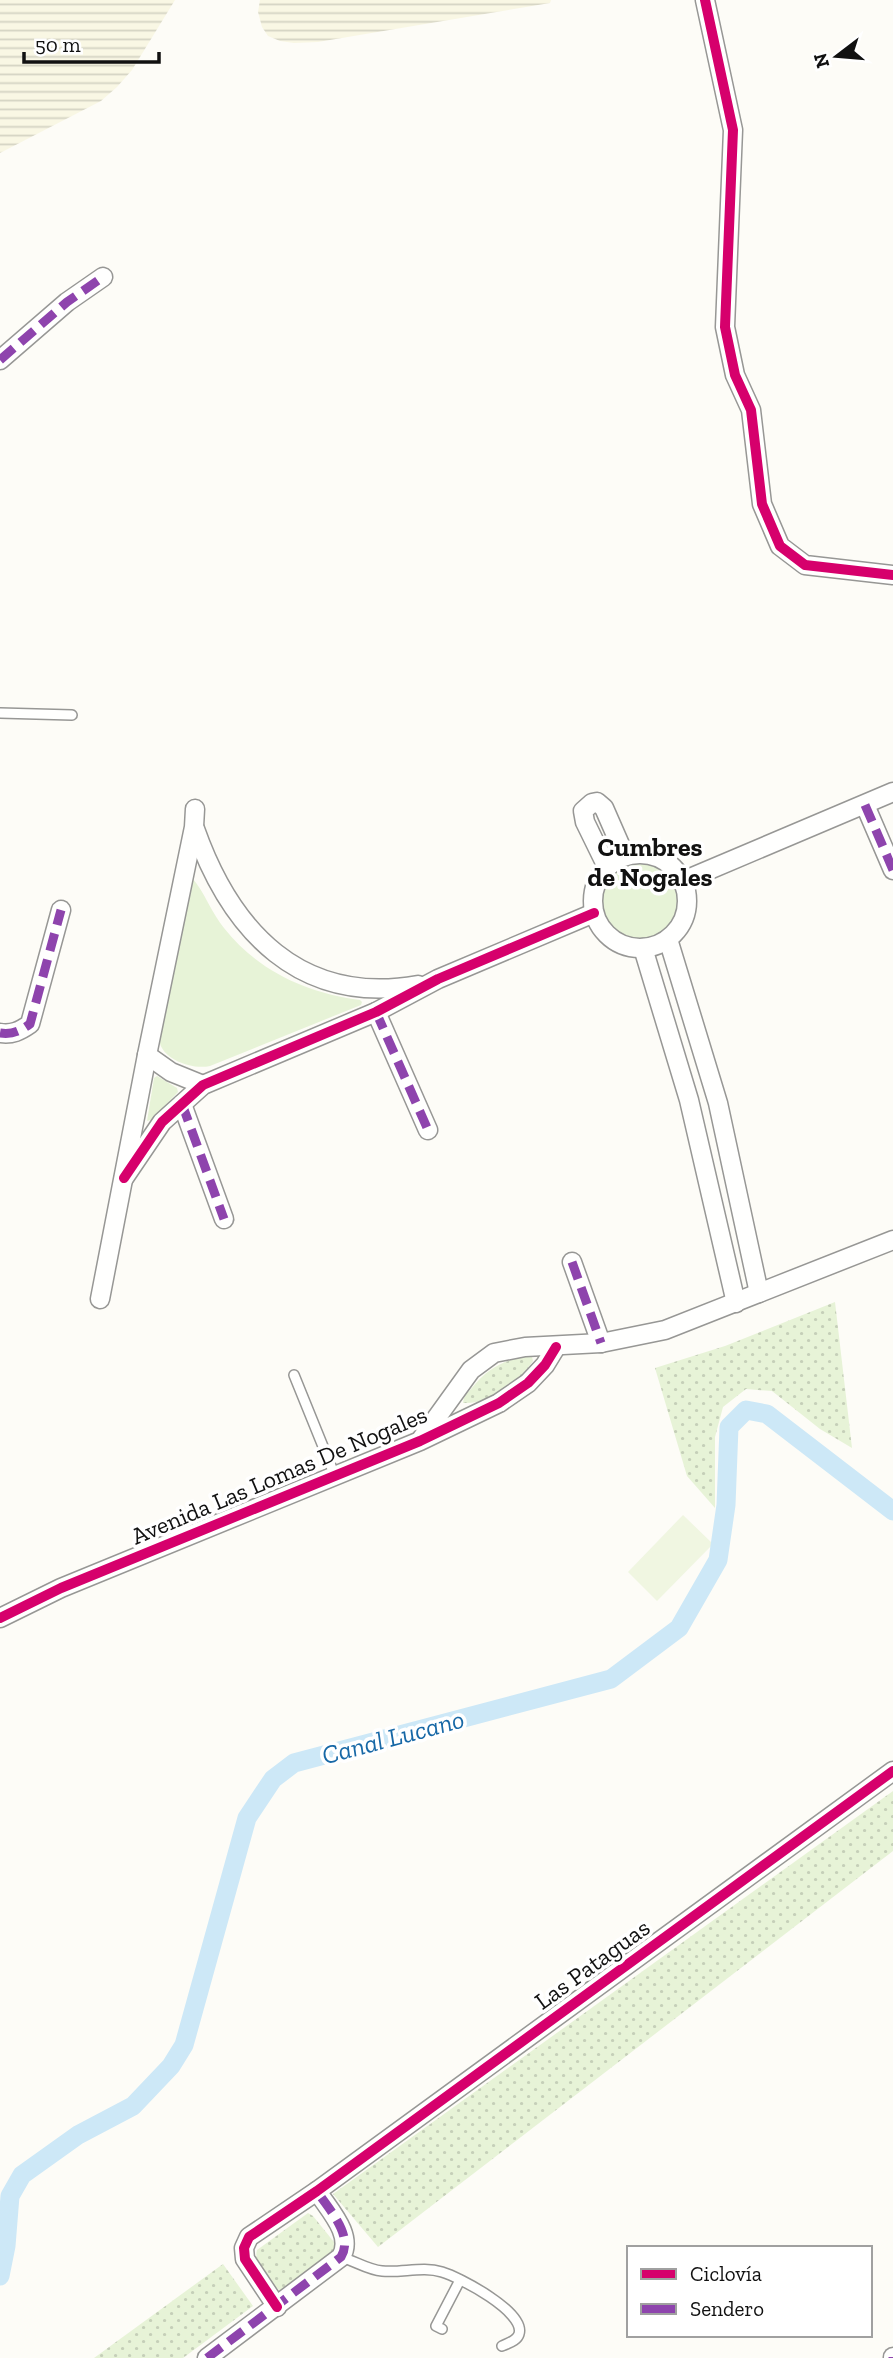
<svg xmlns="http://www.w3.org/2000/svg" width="893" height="2358" font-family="'Zilla Slab',serif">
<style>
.farmland{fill:url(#farmland-rules)}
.grass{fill:url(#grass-dots)}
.park{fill:#e7f3d7}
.pitch{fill:#f0f6e1}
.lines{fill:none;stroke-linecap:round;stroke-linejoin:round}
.canal{stroke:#cde8f7;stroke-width:19}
.service-casing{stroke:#979795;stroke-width:12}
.minor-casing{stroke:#979795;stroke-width:21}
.service{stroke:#fffffe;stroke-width:9}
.minor{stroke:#fffffe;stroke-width:18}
.quiet{stroke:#8e44ad;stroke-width:9;stroke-dasharray:18 9;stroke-linecap:butt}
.cycleway-casing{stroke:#fff;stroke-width:15}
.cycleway{stroke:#d6006c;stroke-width:10}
.labels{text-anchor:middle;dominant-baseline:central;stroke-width:7;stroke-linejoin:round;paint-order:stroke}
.street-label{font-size:24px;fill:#111;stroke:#fff}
.neighbourhood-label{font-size:26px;font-weight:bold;fill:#111;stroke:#fff}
.water-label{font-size:26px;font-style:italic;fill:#1768a6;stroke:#fff}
</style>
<defs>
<pattern id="farmland-rules" width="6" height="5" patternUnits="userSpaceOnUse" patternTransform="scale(1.75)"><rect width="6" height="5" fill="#f9f7e4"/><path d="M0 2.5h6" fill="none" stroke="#d4d3c3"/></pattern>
<pattern id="grass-dots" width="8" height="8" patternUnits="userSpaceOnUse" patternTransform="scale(1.75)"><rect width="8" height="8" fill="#e7f3d7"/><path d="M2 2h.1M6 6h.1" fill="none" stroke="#c5cfb8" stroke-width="1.8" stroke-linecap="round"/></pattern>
</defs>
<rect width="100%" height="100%" fill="#fdfcf7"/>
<g class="farmland">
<polygon points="0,0 175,0 132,70 117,87 101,101 0,153"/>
<polygon points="260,0 551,0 550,3 318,42 294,43 280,41 268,36 262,27 258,12"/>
</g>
<g class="grass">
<polygon points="835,1302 852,1448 820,1429 772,1391 746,1389 723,1407 715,1437 715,1508 687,1476 655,1368 725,1346"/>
<path d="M528,1355L532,1357L533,1361C517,1384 491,1404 463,1403C464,1396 466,1394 471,1389C489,1367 501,1362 528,1355Z"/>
<polygon points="893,1791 893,1851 378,2247 333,2194"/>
<path d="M308,2213L313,2216L334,2242L337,2252L282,2292L279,2290C268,2281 253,2264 257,2250Z"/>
<polygon points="223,2264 253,2306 183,2358 94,2358"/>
</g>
<g class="park">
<circle cx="639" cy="901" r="38"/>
<path d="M192,878C204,891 212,914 224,928C258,971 307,993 360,1000L362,1002L361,1005L210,1066C193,1070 162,1060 159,1040Z"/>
<polygon points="157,1076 177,1088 178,1092 151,1120 147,1121 154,1078"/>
</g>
<polygon class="pitch" points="683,1515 713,1544 657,1601 628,1572"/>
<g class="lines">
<polyline class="canal" points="0,2276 6,2246 10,2196 22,2175 78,2135 133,2106 171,2066 184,2045 247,1818 273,1779 294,1763 611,1679 679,1628 718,1560 726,1505 729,1427 746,1410 767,1414 893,1511"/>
<g class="service-casing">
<g id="service">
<polyline points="0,713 72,715"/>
<polyline points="294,1375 335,1476"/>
<path d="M341,2257C355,2261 368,2270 382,2271C402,2273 423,2266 442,2272C459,2277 526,2312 519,2334C517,2341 508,2343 502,2346"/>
<polyline points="442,2329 436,2326 460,2280"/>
</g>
</g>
<g class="minor-casing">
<g id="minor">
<polyline points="705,0 733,130 725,327 735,375 751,410 762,504 780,546 805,565 893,575"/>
<polyline points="0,360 67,302 103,277"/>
<polyline points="865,805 893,870"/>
<path d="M195,829C231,931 300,1006 418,985"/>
<circle cx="640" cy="901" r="47"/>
<polyline points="607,867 585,822 583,811 592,803 597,802 604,808 625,856"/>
<polyline points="683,881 893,792"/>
<polyline points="668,939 718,1103 759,1293"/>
<polyline points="643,948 689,1100 736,1303"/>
<polyline points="376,1012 428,1130"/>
<path d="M0,1033C12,1035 20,1031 30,1024L61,910"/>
<polyline points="147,1055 171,1072 203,1085"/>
<polyline points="182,1104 224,1219"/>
<polyline points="124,1178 162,1122 203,1085 376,1012 438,979 594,913"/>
<polyline points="572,1262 601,1343"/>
<polyline points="100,1299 147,1055 194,827 195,809"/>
<polyline points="422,1438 471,1370 494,1353 525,1347 601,1343 665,1330 893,1240"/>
<polyline points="0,1618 61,1588 420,1441 499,1403 528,1383 545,1365 556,1347"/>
<polyline points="277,2307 245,2259 244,2248 249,2237 317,2191 893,1771"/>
<path d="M207,2358L341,2257C354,2235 329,2210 317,2191"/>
<polyline points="893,2358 893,2357"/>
</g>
</g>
<use href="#service" class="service"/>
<use href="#minor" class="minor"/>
<g class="quiet">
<polyline points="0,360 67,302 103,277"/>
<polyline points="865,805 893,870"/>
<polyline points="376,1012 428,1130"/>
<path d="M0,1033C12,1035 20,1031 30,1024L61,910"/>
<polyline points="182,1104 224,1219"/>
<polyline points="572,1262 601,1343"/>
<path d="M207,2358L341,2257C354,2235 329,2210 317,2191"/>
<polyline points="893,2358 893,2357"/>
</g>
<g class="cycleway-casing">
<g id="cycleway">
<polyline points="705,0 733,130 725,327 735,375 751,410 762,504 780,546 805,565 893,575"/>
<polyline points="124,1178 162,1122 203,1085 376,1012 438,979 594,913"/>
<polyline points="0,1618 61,1588 420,1441 499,1403 528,1383 545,1365 556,1347"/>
<polyline points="277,2307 245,2259 244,2248 249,2237 317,2191 893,1771"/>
</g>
</g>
<use href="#cycleway" class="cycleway"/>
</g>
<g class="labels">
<g class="street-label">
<text transform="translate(279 1475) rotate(-23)">Avenida Las Lomas De Nogales</text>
<text transform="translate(592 1964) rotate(-36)">Las Pataguas</text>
</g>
<g class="neighbourhood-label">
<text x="650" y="847">Cumbres<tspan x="650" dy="30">de Nogales</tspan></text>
</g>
<g class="water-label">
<text transform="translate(393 1737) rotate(-15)">Canal Lucano</text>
</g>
</g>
<rect x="627" y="2246" width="245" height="91" fill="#ffffff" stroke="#a0a0a0" stroke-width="2"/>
<rect x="641" y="2269" width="35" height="10" fill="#d6006c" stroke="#a0a0a0" stroke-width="2"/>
<text x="690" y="2281" font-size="21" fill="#111111">Ciclovía</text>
<rect x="641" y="2304" width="35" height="10" fill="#8e44ad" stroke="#a0a0a0" stroke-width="2"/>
<text x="690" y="2316" font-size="21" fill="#111111">Sendero</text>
<g transform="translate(837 56) rotate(254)" stroke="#ffffff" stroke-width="5" paint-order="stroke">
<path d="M0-5L12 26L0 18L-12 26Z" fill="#111111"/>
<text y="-10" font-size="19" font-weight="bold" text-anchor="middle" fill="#111111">N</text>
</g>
<path d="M24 52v10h135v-10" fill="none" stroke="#111111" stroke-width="3.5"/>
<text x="35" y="52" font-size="21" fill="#111111" stroke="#ffffff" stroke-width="5" paint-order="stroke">50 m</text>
</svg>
